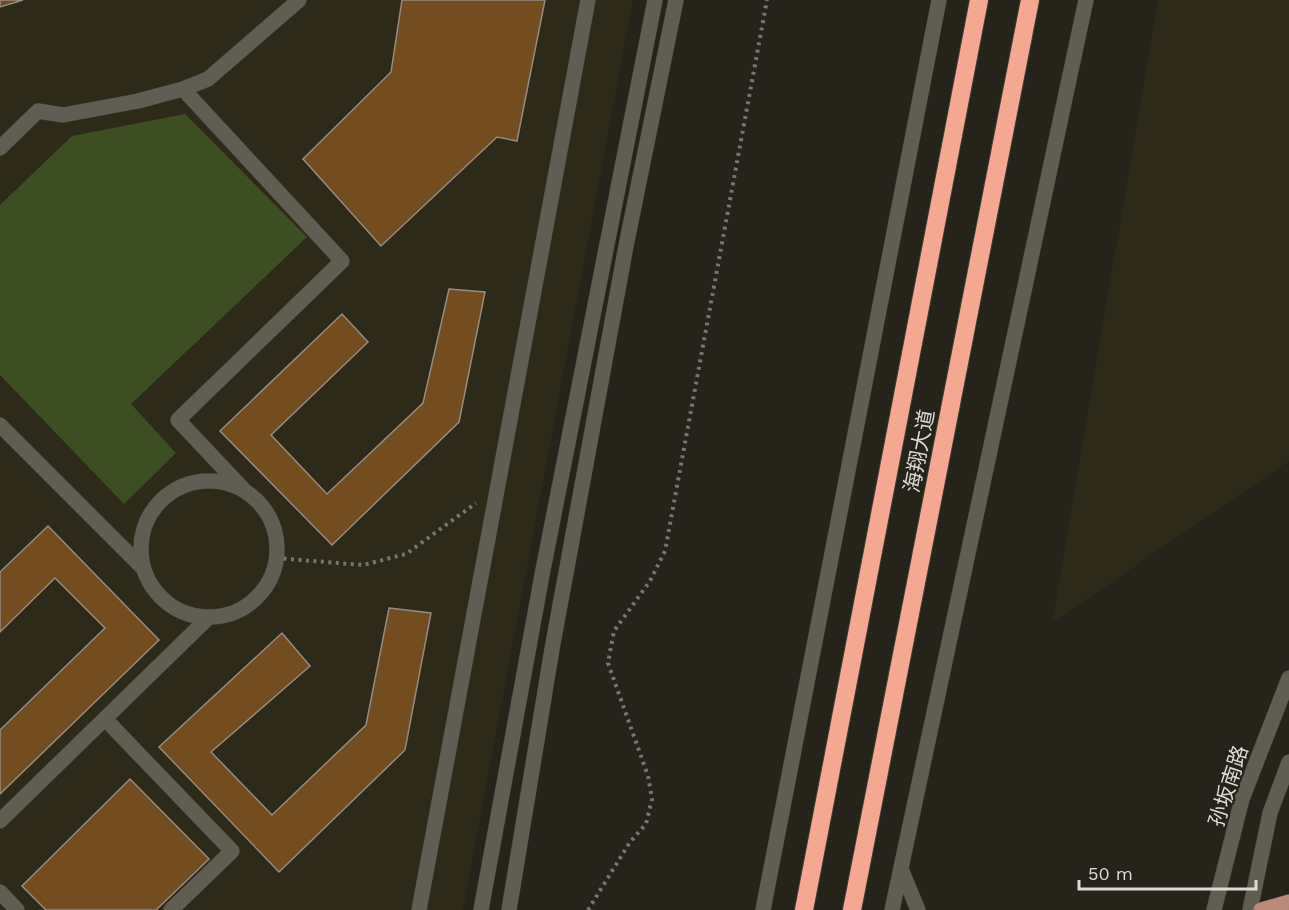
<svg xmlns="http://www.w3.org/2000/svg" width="1289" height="910" font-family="'Work Sans','Noto Sans SC',sans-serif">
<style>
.built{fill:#2d2a1a}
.green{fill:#3d4f22}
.building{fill:#734c20;stroke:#958b82;stroke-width:1.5}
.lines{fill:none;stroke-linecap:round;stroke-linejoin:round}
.minor-casing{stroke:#3f3e37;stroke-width:16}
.major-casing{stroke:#3f3e37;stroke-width:16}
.highway-casing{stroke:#3f3e37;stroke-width:20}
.path{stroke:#77766e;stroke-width:4;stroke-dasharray:3 4.5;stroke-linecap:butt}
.minor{stroke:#605e53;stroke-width:15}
.major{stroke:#b98a78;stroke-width:15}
.highway{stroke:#f4a891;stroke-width:18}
.labels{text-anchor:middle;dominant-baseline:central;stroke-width:4.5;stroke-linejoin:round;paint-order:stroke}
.street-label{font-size:21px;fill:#dcdbd4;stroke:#25231a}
</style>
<rect width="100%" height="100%" fill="#25231a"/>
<g class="built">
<polygon points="0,0 633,0 463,910 0,910"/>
<polygon points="1158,0 1289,0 1289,461 1052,623"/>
</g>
<polygon class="green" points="185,114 307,237 131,404 176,453 124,504 0,375 0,205 72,136"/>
<g class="building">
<polygon points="0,0 23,0 0,7"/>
<polygon points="402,0 545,0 517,141 497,137 381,246 303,159 391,72"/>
<polygon points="449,289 485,292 459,422 332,545 220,431 342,314 368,342 271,435 327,494 423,403"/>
<polygon points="48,526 159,640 0,794 0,730 105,628 55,578 0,632 0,572"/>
<polygon points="389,608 431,613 405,750 279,872 159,747 282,633 310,666 211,752 272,815 366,725"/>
<polygon points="130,779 209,859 156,910 46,910 22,886"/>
</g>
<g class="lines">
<g class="minor-casing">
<g id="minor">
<polyline points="183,89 342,261 178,420 243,489"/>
<polyline points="0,148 38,111 63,115 138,101 183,89 208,79 299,0"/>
<polyline points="0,425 144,569"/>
<circle cx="209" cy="549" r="68"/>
<polyline points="106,720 232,851 171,910"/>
<polyline points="0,821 209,617"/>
<polyline points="901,869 918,910"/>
<polyline points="0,892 17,910"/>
<polyline points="419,910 588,0"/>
<polyline points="481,910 542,575 655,0"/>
<polyline points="509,910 552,649 626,246 676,0"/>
<polyline points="763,910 939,0"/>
<polyline points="892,910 1086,0"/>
<polyline points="1214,910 1242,799 1289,678"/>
<polyline points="1250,910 1270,813 1289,762"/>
</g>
</g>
<g class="major-casing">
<polyline id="major" points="1261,910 1289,902"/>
</g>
<g class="highway-casing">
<g id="highway">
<polyline points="804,910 979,0"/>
<polyline points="852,910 1030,0"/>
</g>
</g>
<g class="path">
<polyline points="276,558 363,565 406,554 476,503"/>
<polyline points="588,910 630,842 646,824 652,799 648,776 608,663 614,631 650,581 665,551 767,0"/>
</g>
<use href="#minor" class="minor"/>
<use href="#major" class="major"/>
<use href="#highway" class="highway"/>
</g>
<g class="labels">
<g class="street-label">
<text transform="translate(919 451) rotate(-79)">海翔大道</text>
<text transform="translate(1228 786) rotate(-72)">孙坂南路</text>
</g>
</g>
<path d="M1079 880v9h177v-9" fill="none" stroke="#dcdbd4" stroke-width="3"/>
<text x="1088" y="880" font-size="18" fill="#dcdbd4" stroke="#25231a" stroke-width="4.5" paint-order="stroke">50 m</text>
</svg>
